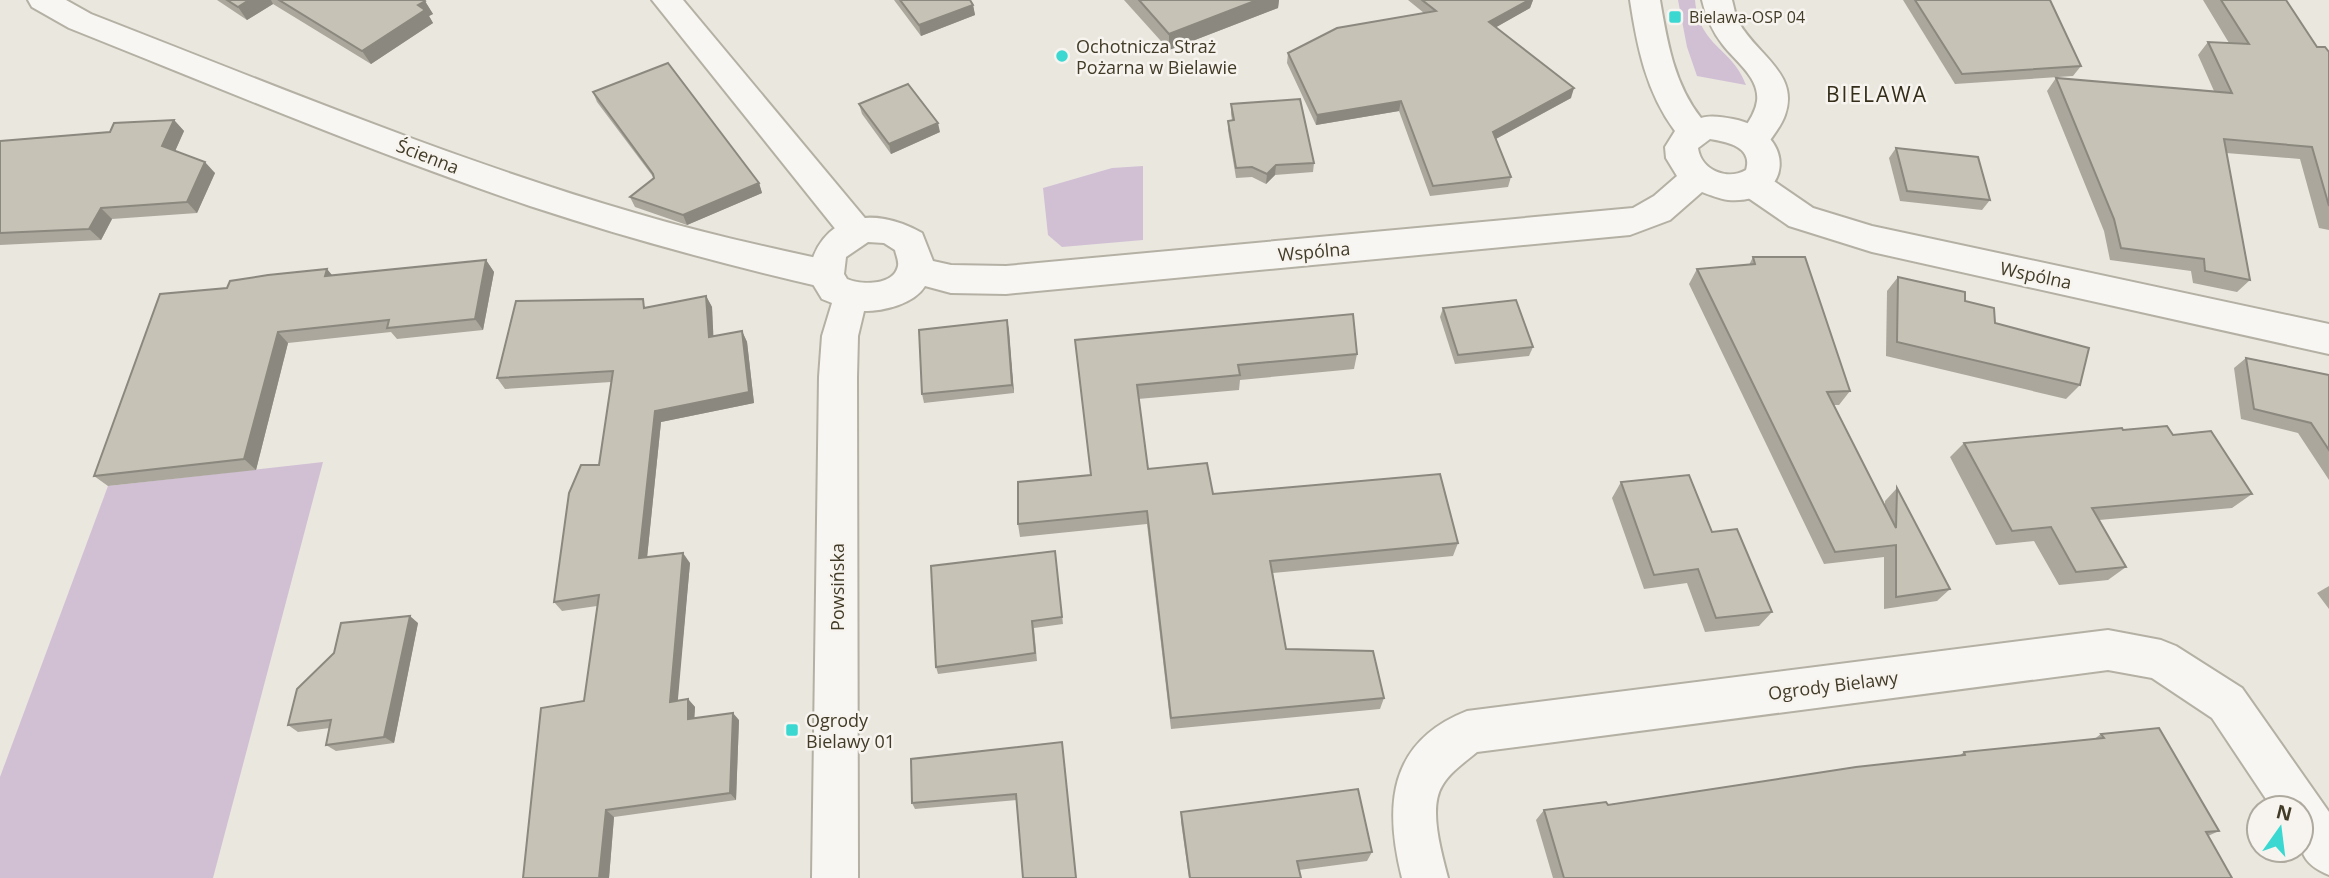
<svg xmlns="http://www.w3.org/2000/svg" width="2329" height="878" font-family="'Open Sans',sans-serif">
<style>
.green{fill:#d1c0d4}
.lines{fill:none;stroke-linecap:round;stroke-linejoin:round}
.minor-casing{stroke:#b4b0a4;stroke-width:4}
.tertiary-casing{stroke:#b4b0a4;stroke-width:4}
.minor{fill:#f7f6f2;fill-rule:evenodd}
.tertiary{fill:#f7f6f2;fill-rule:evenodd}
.wall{fill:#aba79d}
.shaded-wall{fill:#8b887f}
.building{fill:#c7c2b6;stroke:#8b887f;stroke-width:2}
.poi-dot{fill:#3bd8d2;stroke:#f7f4ef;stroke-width:2.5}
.labels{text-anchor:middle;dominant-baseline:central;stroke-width:5;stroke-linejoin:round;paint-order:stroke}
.far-poi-label{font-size:16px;fill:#423b27;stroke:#f7f4ef;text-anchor:start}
.poi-label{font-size:18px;fill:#423b27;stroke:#f7f4ef;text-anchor:start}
.street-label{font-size:18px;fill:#423b27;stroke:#f7f4ef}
.quarter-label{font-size:21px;letter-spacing:2px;fill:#332d19;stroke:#f7f4ef}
</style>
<rect width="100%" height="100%" fill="#eae7df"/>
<g class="green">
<path d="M1678,0H1695C1699,47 1733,48 1746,85L1697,76L1687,47Z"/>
<polygon points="1143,166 1143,240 1062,247 1048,235 1043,188 1112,168"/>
<polygon points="323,462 213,878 0,878 0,777 108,486"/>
</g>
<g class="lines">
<g class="minor-casing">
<g id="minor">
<path d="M28,0H66L91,14C271,84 450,159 635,213C698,232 762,246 826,260L838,264L844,274L838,284L826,288C726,265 627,238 530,206C374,153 222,89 69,28L32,7Z"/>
<polygon points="652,0 683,0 869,223 874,232 869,241 857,245 845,241"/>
<path d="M1702,0H1732C1734,7 1735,15 1738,21C1755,54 1800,73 1785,115C1781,127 1771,138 1765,148L1753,152L1741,148L1737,140C1744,127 1755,116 1757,101C1760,78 1735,61 1723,45C1712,31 1706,17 1702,0Z"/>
<polygon points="1753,172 1765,175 1813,208 1872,226 2329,324 2329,354 1872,252 1789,226 1741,193 1736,184 1741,175"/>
<path d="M2108,630L2161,640L2176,646L2242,688L2329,812V875C2293,860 2301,842 2301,808H2272L2212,718L2152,678L2108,670L1477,752C1465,762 1450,772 1442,786C1428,809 1442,854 1448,878H1402C1384,806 1388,742 1467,711Z"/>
</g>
</g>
<g class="tertiary-casing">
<path id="tertiary" d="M1630,0H1660C1667,41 1674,84 1701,118C1711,115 1722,117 1733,119C1799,132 1793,205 1728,200C1720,199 1710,195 1702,192L1670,220L1630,235L1006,294L951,293L925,286C914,304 884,311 864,311L858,336L857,377L858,878H812L819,377L822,336L832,303L822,299L808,276C819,213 873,205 922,233L933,261L951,265L1006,266L1633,208L1654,196L1677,176L1666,158L1665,147L1675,131C1646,92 1637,46 1630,0ZM1710,139C1728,142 1753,147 1746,170C1727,181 1701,170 1698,148ZM868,242L884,243L895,250C896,255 899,261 898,266C894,286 861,285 847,279L844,274L846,257Z"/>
</g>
<use href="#minor" class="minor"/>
<use href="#tertiary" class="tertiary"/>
</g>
<g class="wall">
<polygon points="217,0 424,0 433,14 429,16 433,23 371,64 273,4 247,20"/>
<polygon points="894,0 970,0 973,5 975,15 921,36"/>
<polygon points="1124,0 1279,0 1278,8 1169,50"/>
<polygon points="1408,0 1533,0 1530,8 1496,27 1571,98 1496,139 1511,177 1508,187 1430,196 1399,111 1316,125 1287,63 1288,53 1424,13"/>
<polygon points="1903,0 2050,0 2081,66 2073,76 1955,84"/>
<polygon points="2203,0 2286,0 2317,47 2329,52 2329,230 2319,228 2300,159 2226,153 2250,280 2237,292 2193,283 2191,271 2110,260 2104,231 2047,91 2056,78 2214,91 2198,55 2208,42 2229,43"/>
<polygon points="593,92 759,183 762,193 687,225 635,207 630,197 654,178 597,102"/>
<polygon points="859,104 940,132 891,154 862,114"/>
<polygon points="1231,104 1314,163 1313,172 1275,175 1266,184 1252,177 1236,178 1228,130 1228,121 1232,120 1231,114"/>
<polygon points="174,120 184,131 175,151 215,173 197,213 112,219 101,240 0,245 0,141 110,132"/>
<polygon points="1896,148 1990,200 1982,210 1900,201 1889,158"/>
<polygon points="1753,257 1850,391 1839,405 1833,405 1885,505 1885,501 1897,488 1950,589 1937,601 1884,609 1884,557 1824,564 1689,284 1697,269 1749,265"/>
<polygon points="486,260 494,272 483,330 397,339 391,332 288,343 256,470 108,486 94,476 227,288 327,269 332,276"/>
<polygon points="1898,277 1965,301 2080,385 2066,399 1886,356 1887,291"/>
<polygon points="706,296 712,307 713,336 742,331 747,342 754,403 661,422 647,557 690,563 677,701 688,699 695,707 694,718 739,720 736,800 614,817 609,878 523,878 584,701 597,606 562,611 554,602 599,465 611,382 505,389 497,378 647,307"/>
<polygon points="1443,308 1533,347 1529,356 1455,364 1440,317"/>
<polygon points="1007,320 1014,393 924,403 922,394"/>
<polygon points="1075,340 1357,354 1354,369 1240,380 1239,390 1138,399 1148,469 1213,494 1458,543 1453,556 1273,573 1286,649 1384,698 1380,709 1171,729 1147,524 1020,537 1018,524 1091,475"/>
<polygon points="2246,358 2329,375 2329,480 2298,433 2241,419 2234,368"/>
<polygon points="2123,430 2173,435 2252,494 2232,508 2099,520 2126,567 2108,580 2059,585 2034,541 1996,545 1950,457 1964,443"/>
<polygon points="1621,482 1712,532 1772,612 1759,626 1705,632 1687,583 1644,589 1612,498"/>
<polygon points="1055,551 1063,624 1034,628 1037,661 938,674 936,667"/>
<polygon points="2329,586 2329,609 2317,593"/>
<polygon points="418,623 394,743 336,751 326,745 330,728 298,732 288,725"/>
<polygon points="2101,734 2219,831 2208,836 2232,878 1553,878 1536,820 1544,810 1608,805 1959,756 1964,752 2093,740"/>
<polygon points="1063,748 1017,800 915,809 912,803"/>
<polygon points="1181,812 1372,852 1367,861 1299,870 1301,878 1189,878 1181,822"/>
</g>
<g class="shaded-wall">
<polygon points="249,0 271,0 273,4 247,20 238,7"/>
<polygon points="1257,0 1279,0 1278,8 1169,50 1169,34"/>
<polygon points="1529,0 1533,0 1530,8 1486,33 1489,22"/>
<polygon points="425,1 433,14 429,16 433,23 371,64 362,51 418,5"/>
<polygon points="973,5 975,15 921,36 919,25"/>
<polygon points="1574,88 1571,98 1490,142 1493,132"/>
<polygon points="1401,101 1399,111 1316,125 1317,115"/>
<polygon points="174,120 184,131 172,158 162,146"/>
<polygon points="938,123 940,132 891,154 889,144"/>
<polygon points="205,162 215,173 197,213 187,202"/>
<polygon points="1276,165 1275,175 1266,184 1267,174"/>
<polygon points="759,183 762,193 687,225 683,215"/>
<polygon points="101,208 112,219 101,240 89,229"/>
<polygon points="486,260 494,272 483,330 475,319"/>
<polygon points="327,269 337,281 325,276"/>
<polygon points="706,296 712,307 714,348 709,337"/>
<polygon points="1007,320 1009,330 1014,393 1012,385"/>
<polygon points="742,331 747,342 754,403 661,422 646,568 639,558 655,411"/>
<polygon points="278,332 288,343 256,470 244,459"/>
<polygon points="683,553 690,563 677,710 670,702"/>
<polygon points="410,616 418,623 394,743 384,737"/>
<polygon points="688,699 695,707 694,726 688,719"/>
<polygon points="733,713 739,720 736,800 730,793"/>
<polygon points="606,810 614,817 609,878 599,878"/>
</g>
<g class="building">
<polygon points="227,0 249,0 238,7"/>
<polygon points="279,0 424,0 425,1 418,5 425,10 362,51"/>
<polygon points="900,0 970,0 973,5 919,25"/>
<polygon points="1139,0 1257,0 1169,34"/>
<polygon points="1422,0 1529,0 1489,22 1574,88 1493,132 1511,177 1433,186 1401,101 1317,115 1288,53 1337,28 1436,11"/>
<polygon points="1915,0 2050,0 2081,66 1962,74"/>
<polygon points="2221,0 2286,0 2317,47 2325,47 2329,52 2329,206 2312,147 2224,139 2250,280 2205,271 2204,259 2121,248 2114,219 2056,78 2232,93 2208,42 2249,44"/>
<polygon points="668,63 759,183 683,215 630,197 654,178 653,174 593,92"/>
<polygon points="908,84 938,123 889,144 859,104"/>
<polygon points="1300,99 1314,163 1276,165 1267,174 1252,167 1236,168 1228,121 1234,120 1231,104"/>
<polygon points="174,120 162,146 205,162 187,202 101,208 89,229 0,233 0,141 110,132 114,123"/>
<polygon points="1896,148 1978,157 1990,200 1907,191"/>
<polygon points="1753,257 1805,257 1850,391 1827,392 1896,528 1897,488 1950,589 1896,597 1896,545 1835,552 1697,269 1755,264"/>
<polygon points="486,260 475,319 387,328 389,320 278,332 244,459 94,476 160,294 227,288 230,281 268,275 327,269 325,276"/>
<polygon points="1898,277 1965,292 1965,301 1994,308 1995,323 2089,348 2080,385 1897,342"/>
<polygon points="706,296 709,337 742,331 749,392 655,411 639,558 683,553 670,702 688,699 688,719 733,713 730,793 606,810 599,878 523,878 541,708 584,701 599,595 554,602 569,493 581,465 599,465 613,371 497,378 516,301 643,299 644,308"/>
<polygon points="1516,300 1533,347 1458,355 1443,308"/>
<polygon points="1353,314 1357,354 1238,365 1240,375 1137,385 1148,469 1207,463 1213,494 1440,474 1458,543 1270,561 1286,649 1373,651 1384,698 1171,718 1147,511 1018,524 1018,482 1091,475 1075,340"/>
<polygon points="1007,320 1012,385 922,394 919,330"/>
<polygon points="2246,358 2329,375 2329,450 2311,423 2254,409"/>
<polygon points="2167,426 2173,435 2211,431 2252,494 2092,508 2126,567 2076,572 2051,527 2012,531 1964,443 2122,428 2123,430"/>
<polygon points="1689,475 1712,532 1737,529 1772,612 1716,618 1698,569 1654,575 1621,482"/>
<polygon points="1055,551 1062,617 1032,621 1035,653 936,667 931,566"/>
<polygon points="410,616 384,737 326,745 331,720 288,725 297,689 334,653 341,623"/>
<polygon points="2159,728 2219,831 2206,832 2232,878 1564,878 1544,810 1606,802 1608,805 1856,767 1965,755 1964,752 2104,738 2101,734"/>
<polygon points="1062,742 1076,878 1023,878 1016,794 912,803 911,759"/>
<polygon points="1358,789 1372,852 1297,861 1301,878 1190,878 1181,812"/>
</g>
<g class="poi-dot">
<rect x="1668" y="10" width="14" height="14" rx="3.5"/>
<circle cx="1062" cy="56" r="7"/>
<rect x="785" y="723" width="14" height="14" rx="3.5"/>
</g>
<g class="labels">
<g class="far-poi-label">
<text x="1689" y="17">Bielawa-OSP 04</text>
</g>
<g class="poi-label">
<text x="1076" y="46">Ochotnicza Straż<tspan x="1076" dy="21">Pożarna w Bielawie</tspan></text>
<text x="806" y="720">Ogrody<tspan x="806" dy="21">Bielawy 01</tspan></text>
</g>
<g class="street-label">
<text transform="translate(428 156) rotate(21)">Ścienna</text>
<text transform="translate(1314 251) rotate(-5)">Wspólna</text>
<text transform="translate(2036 275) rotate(12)">Wspólna</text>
<text transform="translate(837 587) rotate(-90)">Powsińska</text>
<text transform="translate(1833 685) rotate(-7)">Ogrody Bielawy</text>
</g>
<g class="quarter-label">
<text x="1877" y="94">BIELAWA</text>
</g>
</g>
<g transform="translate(2280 829) rotate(14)"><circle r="33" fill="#f7f4ef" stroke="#afaa9f" stroke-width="2"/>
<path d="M0-5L12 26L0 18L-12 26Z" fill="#3bd8d2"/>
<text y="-10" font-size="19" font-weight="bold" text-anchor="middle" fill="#423b27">N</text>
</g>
</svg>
